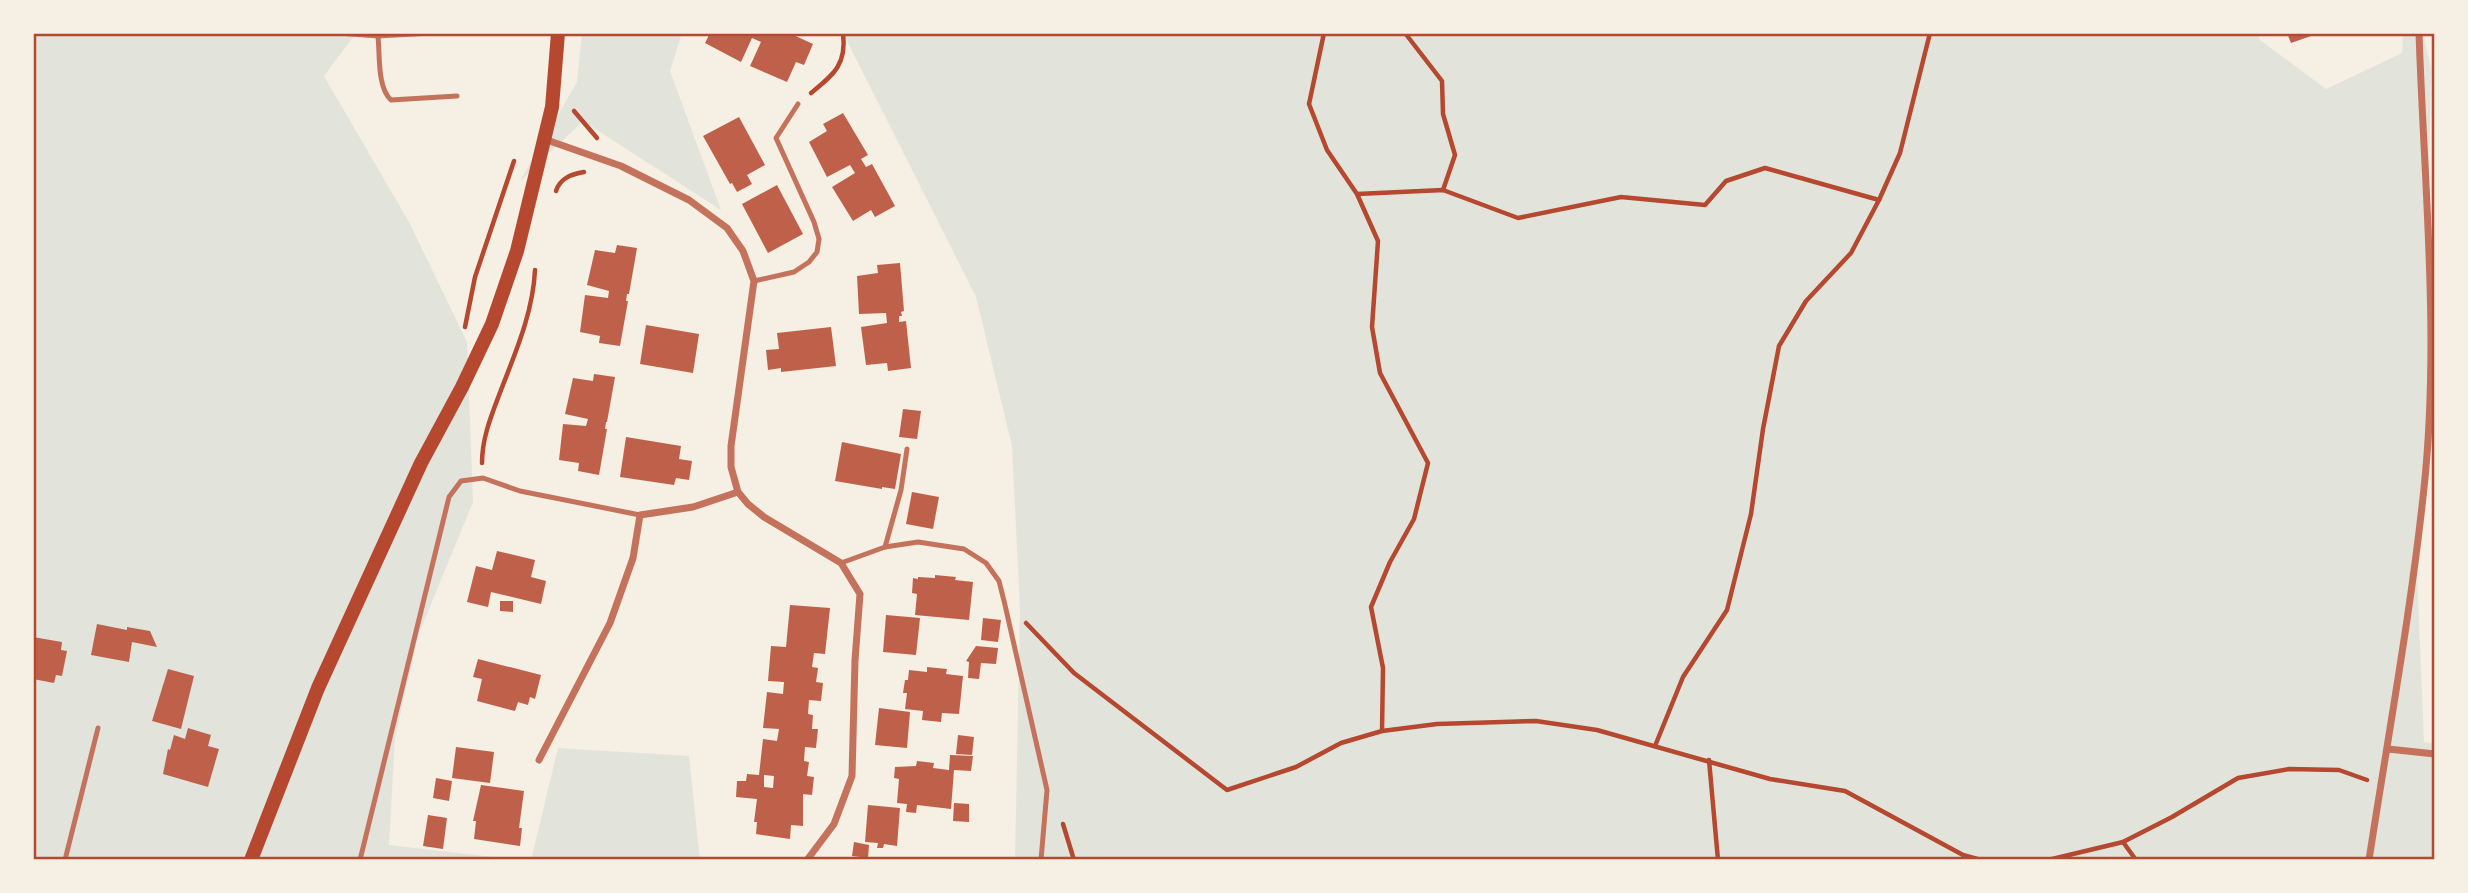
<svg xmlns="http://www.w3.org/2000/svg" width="2468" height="893" font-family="Karla,sans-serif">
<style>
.green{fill:#e2e4dc}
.building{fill:#bf614a;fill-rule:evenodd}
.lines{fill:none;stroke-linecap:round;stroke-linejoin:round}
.path{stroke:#b5482f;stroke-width:4.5}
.service{stroke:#c5725c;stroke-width:5}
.minor{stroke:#c5725c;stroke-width:7}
.secondary{stroke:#b5482f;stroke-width:14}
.neatline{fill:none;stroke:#b5482f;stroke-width:2.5}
</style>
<rect width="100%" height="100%" fill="#f6efe4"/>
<g class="green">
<polygon points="33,33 356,33 324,76 409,222 467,342 473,502 418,636 395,738 389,845 518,860 33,860"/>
<polygon points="582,33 682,33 670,71 721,210 583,121 520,181 577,82"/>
<polygon points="843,33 2257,33 2260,40 2326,89 2402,53 2403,33 2423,33 2431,69 2428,233 2430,400 2417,572 2424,742 2435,744 2435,860 1015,860 1020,610 1012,446 976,297"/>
<polygon points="558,748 689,756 700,860 531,860"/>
</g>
<g class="building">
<polygon points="710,33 789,33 813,44 804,65 796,62 787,82 750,66 761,42 752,38 741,62 705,43"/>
<polygon points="2287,33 2317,33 2317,34 2291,43"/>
<polygon points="843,113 868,155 861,159 866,167 872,164 895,206 875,217 871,210 853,221 832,187 855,173 850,165 827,177 809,142 827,131 823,124"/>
<polygon points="739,117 765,165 747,175 752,184 737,192 732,183 730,184 703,136"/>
<polygon points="777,185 803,234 768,253 742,204"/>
<polygon points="617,245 637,248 629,294 627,294 626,301 628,301 620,346 599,343 600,336 580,332 585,295 608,298 609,291 587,285 595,250 615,253"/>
<polygon points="900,263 904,311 901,312 902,316 899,316 899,322 906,321 911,368 888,371 887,363 866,365 861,327 887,323 886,313 859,314 857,276 878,273 877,265"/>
<polygon points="646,325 699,334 693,373 640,364"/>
<polygon points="831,327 836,366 781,372 781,368 768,370 766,350 779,349 777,333"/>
<polygon points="594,374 615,377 607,422 606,422 605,429 607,429 599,475 578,471 579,463 559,460 563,424 586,426 588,419 565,414 573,378 593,381"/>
<polygon points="903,409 921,411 917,439 899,437"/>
<polygon points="626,437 681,446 679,459 692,461 689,480 676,478 674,485 620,477"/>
<polygon points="842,442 901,454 895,489 882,487 882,489 835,481"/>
<polygon points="912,492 939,497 933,529 906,524"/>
<polygon points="497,551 535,560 531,577 546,581 541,604 491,592 488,607 467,602 476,566 492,570"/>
<polygon points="935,575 956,577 955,580 973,582 969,620 915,615 917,594 912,593 913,578 918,579 918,577 935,578"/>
<polygon points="500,601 513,601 513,612 500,611"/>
<path d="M790,605L830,608L825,654L814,653L812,667L818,668L816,682L823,683L821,701L809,700L808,714L813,715L812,729H818L816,748L805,747L804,761L809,762L807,776L814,777L812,795L803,794V826L791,825L790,839L756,834L757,822H754L757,799L736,797L737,781H746L747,774L759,775L763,739L777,741L779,729L763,728L767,692L783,694L784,682L768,681L771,646L786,647ZM764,775L774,776L773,788L764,787Z"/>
<polygon points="886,615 920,618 916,655 883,652"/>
<polygon points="983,618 1001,620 998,642 981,640"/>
<polygon points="97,624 127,630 127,627 150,631 157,647 132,642 129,662 91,655"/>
<polygon points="33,637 62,642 61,650 67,651 62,676 56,675 54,683 33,679"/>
<polygon points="976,646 998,648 996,664 981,663 979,679 968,678 969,662 966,661"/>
<polygon points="478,659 541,675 535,699 530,697 528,705 518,702 515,711 477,701 482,679 473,677"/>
<polygon points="927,667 947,669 946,674 963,676 959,714 942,713 941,722 922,720 923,711 905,709 907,693 903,693 905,680 908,680 909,670 927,672"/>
<polygon points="168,669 194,676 181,729 152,721"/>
<polygon points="879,708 910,712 907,748 875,745"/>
<polygon points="188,728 211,735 208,746 219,749 208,787 163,774 168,749 170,750 174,735 185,739"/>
<polygon points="958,735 974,737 972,755 956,754"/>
<polygon points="456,747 494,752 490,783 452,778"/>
<polygon points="950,755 973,756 971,771 954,770 951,809 917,805 916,813 906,812 907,804 897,803 899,779 894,778 895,767 916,766 917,761 934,763 933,768 949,770"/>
<polygon points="436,778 452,781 449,801 433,798"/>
<polygon points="481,785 524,791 519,828 522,828 520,846 474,839 476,821 473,821"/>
<polygon points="954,803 969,804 969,822 953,821"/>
<polygon points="868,805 900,808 897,846 884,844 883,848 877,848 878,843 865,842"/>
<polygon points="428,815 447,818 443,849 423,846"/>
<polygon points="854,842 869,845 868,858 852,856"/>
</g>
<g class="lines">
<g class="path">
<polyline points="1324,33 1309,104 1327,150 1357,194 1378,241 1372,327 1380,373 1428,463 1414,519 1390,562 1371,607 1383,668 1382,731"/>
<polyline points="1405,33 1442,81 1443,114 1455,155 1443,190"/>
<path d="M811,93C833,75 847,65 843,33"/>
<polyline points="574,111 597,138"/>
<path d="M556,191C560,178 572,174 584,172"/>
<polyline points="1357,194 1443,190 1518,218 1621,197 1705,205 1726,181 1765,168 1879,200"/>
<polyline points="465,327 475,277 514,161"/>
<path d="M482,463C482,437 492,414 501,390C516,351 533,312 535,270"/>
<polyline points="1026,623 1074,673 1227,790 1296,767 1341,743 1382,731 1437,724 1536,721 1597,730 1770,779 1845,791 1963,855 1981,860"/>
<polyline points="1655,746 1683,677 1727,610 1751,514 1763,429 1779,346 1806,301 1851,253 1879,200 1900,153 1930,33"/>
<polyline points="1709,760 1718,860"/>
<polyline points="1063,824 1074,860"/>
<polyline points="2123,842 2136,860"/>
<polyline points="2048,860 2123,842 2172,817 2238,778 2289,769 2339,770 2367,780"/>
</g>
<g class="service">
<polyline points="338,33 378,36 431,33"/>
<path d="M378,36C380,55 377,87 391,100L457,96"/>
<polyline points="754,281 794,272 809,262 817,252 819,239 814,222 776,138 798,104"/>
<polyline points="885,547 901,490 907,449"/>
<polyline points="841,563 885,547 918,542 964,549 986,563 999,581 1005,605 1047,790 1041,860"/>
<polyline points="65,860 98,728"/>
<polyline points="360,860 449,497 461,481 483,478 520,491 640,515"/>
</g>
<g class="minor">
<polyline points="544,139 621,166 689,200 727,228 743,251 754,281 731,446 731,467 738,492 748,504 764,517 841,563 860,594 855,660 852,776 834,824 807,860"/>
<polyline points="2388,749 2435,754"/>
<polyline points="539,760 610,623 633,558 640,515 693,507 738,492"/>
<path d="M2369,860C2388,736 2411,612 2424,488C2440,337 2424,185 2419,33"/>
</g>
<polyline class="secondary" points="251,860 318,688 421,463 462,387 492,324 517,251 552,107 558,33"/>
</g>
<rect width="2468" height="893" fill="none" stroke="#f6efe4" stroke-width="70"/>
<rect x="35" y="35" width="2398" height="823" class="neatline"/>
</svg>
